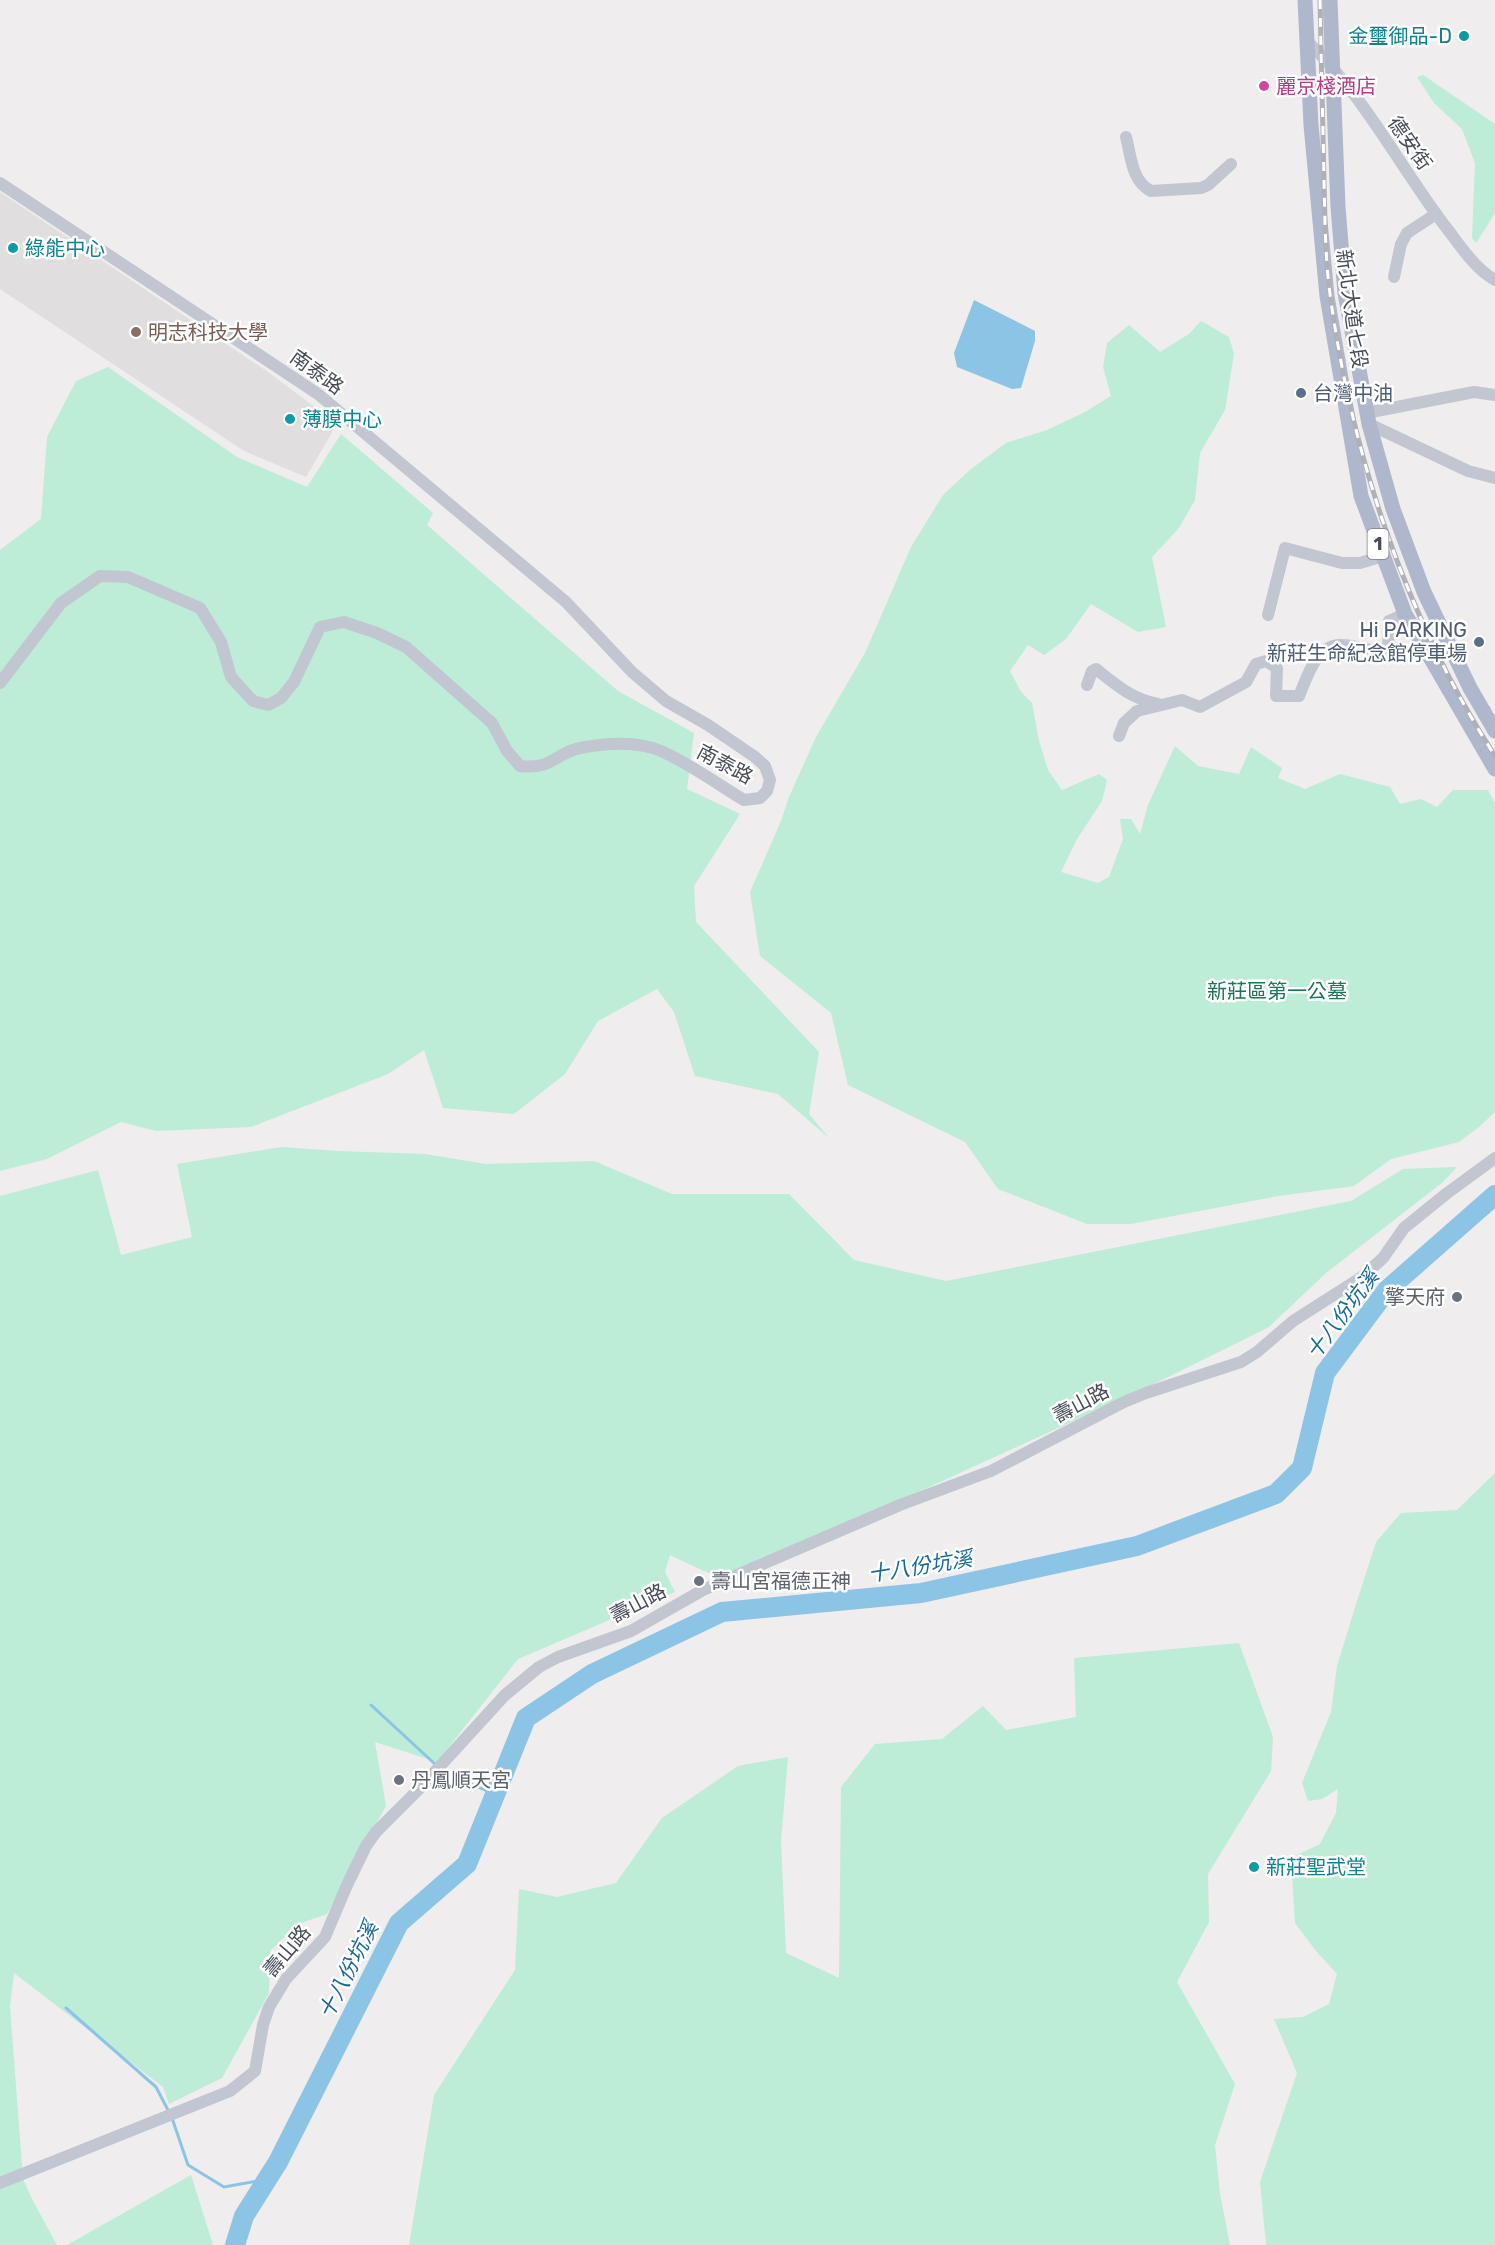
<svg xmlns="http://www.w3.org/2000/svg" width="1495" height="2245" font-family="Rubik,'Noto Sans TC',sans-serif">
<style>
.education{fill:#e0dede}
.green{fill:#bdecd7}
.water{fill:#8cc4e6}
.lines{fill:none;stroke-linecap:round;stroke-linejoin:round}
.stream{stroke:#8cc4e6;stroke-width:3}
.river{stroke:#8cc4e6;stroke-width:20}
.minor{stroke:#c1c6d1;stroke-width:12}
.major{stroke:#aeb7cb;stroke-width:15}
.rail-casing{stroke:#afb1b7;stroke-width:5}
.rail{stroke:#fff;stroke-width:3;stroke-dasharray:9;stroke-linecap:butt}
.culture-dot{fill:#0f9aa8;stroke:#fff;stroke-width:2}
.hotel-dot{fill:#d1479c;stroke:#fff;stroke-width:2}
.education-dot{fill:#8d6e63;stroke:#fff;stroke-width:2}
.service-dot{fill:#5c6f8a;stroke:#fff;stroke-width:2}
.worship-dot{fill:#6b7280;stroke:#fff;stroke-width:2}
.labels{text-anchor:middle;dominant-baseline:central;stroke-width:5;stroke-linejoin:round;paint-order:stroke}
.shield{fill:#fff;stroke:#7e828b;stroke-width:1.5}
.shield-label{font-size:18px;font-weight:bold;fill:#464d59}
.culture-label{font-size:20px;fill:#0d838f;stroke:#fff;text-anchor:start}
.hotel-label{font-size:20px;fill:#b23c85;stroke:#fff;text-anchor:start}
.street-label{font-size:20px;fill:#464d59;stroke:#fff}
.education-label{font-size:20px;fill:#785e54;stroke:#fff;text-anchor:start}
.service-label{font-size:20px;fill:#4e5e75;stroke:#fff;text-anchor:start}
.park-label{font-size:20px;fill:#1b7658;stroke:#fff}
.worship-label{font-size:20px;fill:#5b616d;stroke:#fff;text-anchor:start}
.water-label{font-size:21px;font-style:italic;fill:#146a9e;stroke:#fff}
</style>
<rect width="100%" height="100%" fill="#efeded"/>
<polygon class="education" points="0,192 271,374 337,424 306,477 244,451 0,289"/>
<g class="green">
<polygon points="1423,75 1495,124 1495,213 1476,243 1472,238 1475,163 1462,129 1434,103 1417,77"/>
<polygon points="1201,321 1229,337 1234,354 1225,410 1200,453 1195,500 1179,528 1152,557 1166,627 1138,632 1091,604 1066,639 1044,655 1028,645 1010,671 1021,692 1032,703 1039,741 1048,770 1062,790 1099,774 1107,780 1102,801 1077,839 1061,872 1098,883 1109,877 1123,839 1120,819 1131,819 1140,834 1148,805 1175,746 1198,766 1239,774 1251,747 1282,768 1278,778 1305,789 1340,774 1390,787 1400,804 1421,799 1437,807 1453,790 1488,790 1495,803 1495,1112 1479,1127 1459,1142 1391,1159 1354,1186 1278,1196 1131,1224 1087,1224 998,1189 965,1142 848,1085 831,1013 760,956 750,892 781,821 789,797 816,737 865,653 911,547 943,495 971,469 1006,443 1047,430 1085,412 1111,396 1103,367 1107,343 1129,325 1160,352 1189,334"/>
<polygon points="108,367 237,457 307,487 341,434 433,513 427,525 618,691 694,733 687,789 740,814 694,886 696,922 819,1052 809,1114 829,1138 778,1094 695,1076 674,1012 657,989 598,1021 565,1074 514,1114 443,1108 424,1050 388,1074 251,1127 156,1131 121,1122 47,1159 0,1171 0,550 41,519 47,437 76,381"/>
<polygon points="281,1147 338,1151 425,1154 486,1164 594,1161 672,1194 789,1194 854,1260 946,1281 1351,1201 1403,1169 1457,1167 1443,1182 1326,1273 1269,1327 1156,1383 881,1509 719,1578 670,1555 665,1572 675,1592 518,1659 437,1762 375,1742 386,1806 327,1914 298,1924 270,1951 269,1993 222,2078 169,2104 163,2087 14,1973 10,2006 23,2179 33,2201 57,2245 0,2245 0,1196 98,1170 121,1255 192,1237 177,1164"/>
<polygon points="1495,1473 1495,2245 1266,2245 1260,2182 1297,2073 1274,2019 1303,2017 1329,2004 1337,1974 1316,1951 1295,1923 1291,1858 1320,1844 1336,1813 1338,1789 1322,1799 1308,1801 1302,1783 1331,1712 1337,1666 1357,1601 1376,1542 1401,1513 1457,1510"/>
<polygon points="1239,1643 1273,1737 1271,1771 1208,1874 1209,1922 1177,1982 1235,2084 1215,2145 1220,2194 1230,2245 409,2245 434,2095 515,1970 519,1889 557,1897 616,1883 662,1818 738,1766 788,1757 781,1841 786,1953 839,1978 841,1787 875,1744 942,1739 983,1706 1006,1730 1076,1717 1074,1658"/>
<polygon points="191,2175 213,2245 67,2245"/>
</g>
<polygon class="water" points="974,300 1035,331 1035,341 1021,388 1012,389 957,367 954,353"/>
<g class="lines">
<g class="stream">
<polyline points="371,1705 436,1765"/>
<polyline points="441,1769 449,1775 495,1794"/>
<polyline points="66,2008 156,2087 169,2112"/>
<polyline points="172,2118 188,2165 224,2187 268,2179"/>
</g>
<polyline class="river" points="235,2245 244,2216 278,2162 399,1923 467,1864 526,1718 592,1674 722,1612 921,1593 1137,1546 1276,1494 1302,1468 1325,1373 1387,1290 1495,1195"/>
<g class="minor">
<path d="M1307,41C1363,94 1399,165 1445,226C1460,245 1474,268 1495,280"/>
<path d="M1126,137C1131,156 1132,182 1151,191L1201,188L1208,185L1231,164"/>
<path d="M0,183L318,394L566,602L632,672L666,701L708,725L755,757L765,766L770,780L767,791L760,798L744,800C719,785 687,762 661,751C636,740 606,743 580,748C555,753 552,770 520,766L507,751L492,723L406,647L377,633L344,622L320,627L294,682L281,698L268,705L253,701L231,677L221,642L200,608L128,577L100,576L61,603L0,683"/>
<polyline points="1394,277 1401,244 1407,233 1436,214"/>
<polyline points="1366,413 1474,392 1495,395"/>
<polyline points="1369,424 1468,471 1495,478"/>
<polyline points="1268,615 1285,548 1342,563 1360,563 1383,556"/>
<path d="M1087,685L1092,671L1096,669C1116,685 1132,699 1158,704"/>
<path d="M1119,736L1124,723L1137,711L1182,700L1200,707L1246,682L1256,664L1266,661L1277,668L1276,696H1299C1307,678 1315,647 1339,645C1352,644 1369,650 1382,653L1388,649L1389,621L1405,614"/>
<polyline points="0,2183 230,2091 255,2071 263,2025 269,2007 286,1979 325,1937 347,1885 366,1846 376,1832 420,1788 505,1695 539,1667 558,1657 631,1631 703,1590 751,1569 900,1505 991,1471 1124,1402 1146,1393 1241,1362 1257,1352 1293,1321 1362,1277 1383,1258 1404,1228 1446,1194 1495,1158"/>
</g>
<g class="major">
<polyline points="1305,0 1311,125 1327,296 1361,496 1405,614 1495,769"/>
<polyline points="1330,0 1338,207 1345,293 1369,424 1393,509 1424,592 1470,688 1495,731"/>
</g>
<g class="rail-casing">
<path id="rail" d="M1320,0C1321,60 1323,121 1324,181C1325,218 1325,257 1330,294C1352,457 1406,618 1495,756"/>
</g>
<use href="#rail" class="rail"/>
</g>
<g class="culture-dot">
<circle cx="1464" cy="36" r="6"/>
<circle cx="13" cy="248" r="6"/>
<circle cx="290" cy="419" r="6"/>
<circle cx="1254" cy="1867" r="6"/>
</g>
<circle class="hotel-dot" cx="1264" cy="86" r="6"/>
<circle class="education-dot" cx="136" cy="332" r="6"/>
<g class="service-dot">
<circle cx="1301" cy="393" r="6"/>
<circle cx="1479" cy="642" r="6"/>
</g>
<g class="worship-dot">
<circle cx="1457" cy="1297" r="6"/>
<circle cx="699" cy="1581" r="6"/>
<circle cx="399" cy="1780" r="6"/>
</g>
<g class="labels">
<rect class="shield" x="1367.5" y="529" width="21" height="30" rx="4.5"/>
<g class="shield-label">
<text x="1378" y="544">1</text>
</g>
<g class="culture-label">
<text x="1452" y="36" text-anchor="end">金璽御品-D</text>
<text x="25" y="248">綠能中心</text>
<text x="302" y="419">薄膜中心</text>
<text x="1266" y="1867">新莊聖武堂</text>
</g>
<g class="hotel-label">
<text x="1276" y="86">麗京棧酒店</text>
</g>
<g class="street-label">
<text transform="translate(1410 143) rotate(55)">德安街</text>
<text transform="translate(1352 309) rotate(82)">新北大道七段</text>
<text transform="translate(317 372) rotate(36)">南泰路</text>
<text transform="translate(725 764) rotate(28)">南泰路</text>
<text transform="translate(1081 1403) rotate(-28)">壽山路</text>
<text transform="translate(638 1603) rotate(-28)">壽山路</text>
<text transform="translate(287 1951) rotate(-50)">壽山路</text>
</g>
<g class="education-label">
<text x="148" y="332">明志科技大學</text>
</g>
<g class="service-label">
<text x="1313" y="393">台灣中油</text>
<text x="1467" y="630" text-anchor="end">Hi PARKING<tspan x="1467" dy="23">新莊生命紀念館停車場</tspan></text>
</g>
<g class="park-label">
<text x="1277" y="991">新莊區第一公墓</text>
</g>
<g class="worship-label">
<text x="1445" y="1297" text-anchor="end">擎天府</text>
<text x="711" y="1581">壽山宮福德正神</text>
<text x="411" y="1780">丹鳳順天宮</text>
</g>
<g class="water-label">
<text transform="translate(1342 1314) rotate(-53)">十八份坑溪</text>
<text transform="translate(920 1566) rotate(-9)">十八份坑溪</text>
<text transform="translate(348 1970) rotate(-63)">十八份坑溪</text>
</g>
</g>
</svg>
